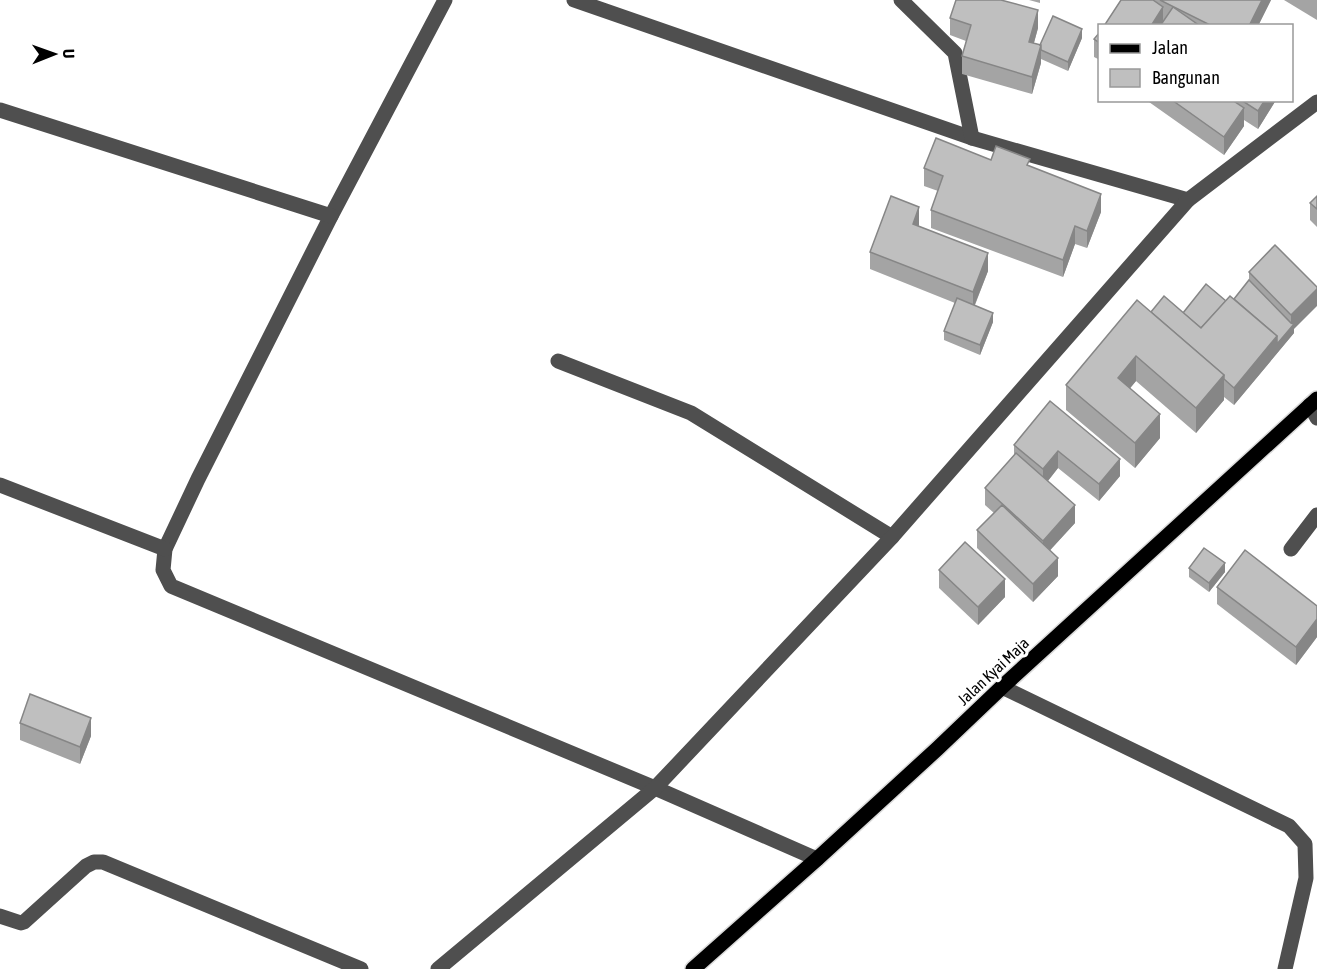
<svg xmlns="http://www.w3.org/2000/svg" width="1317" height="969" font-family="'Asap Condensed',sans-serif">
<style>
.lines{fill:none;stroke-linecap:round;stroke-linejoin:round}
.major-casing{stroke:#dbdbdb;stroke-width:18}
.minor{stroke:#4f4f4f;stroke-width:15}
.major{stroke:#000;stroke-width:15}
.wall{fill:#a4a4a4}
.shaded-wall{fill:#868686}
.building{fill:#bfbfbf;stroke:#868686;stroke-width:1.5}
.labels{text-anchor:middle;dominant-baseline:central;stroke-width:6;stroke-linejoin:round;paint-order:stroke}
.street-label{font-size:16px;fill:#000;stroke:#fff}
</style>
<rect width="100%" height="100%" fill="#fff"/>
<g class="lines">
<g class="major-casing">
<polyline id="major" points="693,969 817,859 937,749 1002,687 1317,399"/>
</g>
<g class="minor">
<polyline points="445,0 331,216 198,479 165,549 163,570 171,586 655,788 817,859"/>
<polyline points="574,0 972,138 1188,200"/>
<polyline points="901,0 955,53 972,138"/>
<polyline points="0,110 331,216"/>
<polyline points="558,361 691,413 892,537"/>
<polyline points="1310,405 1317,418"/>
<polyline points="0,485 165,549"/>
<polyline points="1291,549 1317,515"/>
<polyline points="1002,687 1289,826 1305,844 1306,878 1285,969"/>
<polyline points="0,916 21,923 24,922 86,866 94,862 103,862 361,969"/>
<polyline points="438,969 655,788 892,537 1188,200 1317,102"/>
</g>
<use href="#major" class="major"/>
</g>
<g class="wall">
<polygon points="1029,0 1040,0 1040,3"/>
<polygon points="1121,0 1271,0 1258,26 1104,26"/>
<polygon points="1284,0 1317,0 1317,20"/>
<polygon points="950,18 1038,28 1034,43 1040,45 1082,38 1068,71 1041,59 1041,63 1032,94 962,74 962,56 966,41 950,35"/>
<polygon points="1100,32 1100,60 1094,57 1094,39"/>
<polygon points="1149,100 1276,100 1258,129 1244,120 1244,126 1224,155 1149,102"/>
<polygon points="991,160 1030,166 1101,212 1087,248 1075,244 1063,277 931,228 931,210 938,191 924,186 924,168"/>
<polygon points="1317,196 1317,227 1310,220 1310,203"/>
<polygon points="919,225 918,227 988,271 975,305 993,322 980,355 944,340 944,331 955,303 870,269 870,252"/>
<polygon points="1275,245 1294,329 1294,333 1234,405 1224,397 1224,400 1196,433 1136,381 1130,388 1160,438 1135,468 1066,410 1066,385 1151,312 1183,313 1234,299 1249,280 1249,272"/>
<polygon points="1050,401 1120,476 1099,501 1058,468 1048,481 1075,523 1050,550 1058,576 1033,602 977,548 977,530 994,513 985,505 985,488 1014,455 1014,445"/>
<polygon points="1189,568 1225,572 1209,592 1189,577"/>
<polygon points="939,570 1005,597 978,625 939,588"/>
<polygon points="1217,587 1317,606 1317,637 1296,665 1217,604"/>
<polygon points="20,723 91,736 80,764 20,740"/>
</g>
<g class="shaded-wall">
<polygon points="1262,0 1271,0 1258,26 1249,26"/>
<polygon points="1163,7 1163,24 1162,26 1151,26"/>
<polygon points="1038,10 1038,28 1029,60 1029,42"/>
<polygon points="1082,29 1082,38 1068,71 1068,62"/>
<polygon points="1041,45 1041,63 1032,94 1032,77"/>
<polygon points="1265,100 1276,100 1258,129 1258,111"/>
<polygon points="1244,108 1244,126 1224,155 1224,137"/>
<polygon points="1101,194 1101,212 1087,248 1087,231"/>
<polygon points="919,207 919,225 913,242 913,224"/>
<polygon points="1075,226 1075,244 1063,277 1063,260"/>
<polygon points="988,253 988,271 973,309 973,292"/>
<polygon points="1317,289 1317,306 1294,329 1294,333 1234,405 1234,388 1277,336 1291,328 1291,315"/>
<polygon points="993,313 993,322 980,355 980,345"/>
<polygon points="1136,356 1136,381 1118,403 1118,378"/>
<polygon points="1224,375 1224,400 1196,433 1196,408"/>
<polygon points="1160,414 1160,438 1135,468 1135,443"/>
<polygon points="1058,451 1058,468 1043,487 1043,469"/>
<polygon points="1120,459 1120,476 1099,501 1099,484"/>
<polygon points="1075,505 1075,523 1043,558 1043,541"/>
<polygon points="1058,558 1058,576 1033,602 1033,584"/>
<polygon points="1225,563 1225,572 1209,592 1209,583"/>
<polygon points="1005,579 1005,597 978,625 978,607"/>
<polygon points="1317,619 1317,637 1296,665 1296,647"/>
<polygon points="91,718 91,736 80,764 80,747"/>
</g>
<g class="building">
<polygon points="956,0 1001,0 1038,10 1029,42 1041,45 1032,77 962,56 971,25 950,18"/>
<polygon points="1121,0 1153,0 1163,7 1151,26 1104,26"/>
<polygon points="1160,0 1262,0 1249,26 1212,26"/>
<polygon points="1173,7 1200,26 1160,26"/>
<polygon points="1053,16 1082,29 1068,62 1041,50 1041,45 1040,45"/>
<polygon points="1100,32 1100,43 1094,39"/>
<polygon points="1172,100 1232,100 1244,108 1224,137"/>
<polygon points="1241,100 1265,100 1258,111"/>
<polygon points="936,138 991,160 996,146 1030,159 1027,165 1101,194 1087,231 1075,226 1063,260 931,210 943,176 924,168"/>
<polygon points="891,196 919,207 913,224 988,253 973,292 870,252"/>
<polygon points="1317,196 1317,209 1310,203"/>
<polygon points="1275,245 1317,287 1317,289 1291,315 1249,272"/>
<polygon points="1249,280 1291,323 1294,324 1277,344 1277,336 1234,299"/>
<polygon points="1206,284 1226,301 1201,328 1183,313"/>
<polygon points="1164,296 1201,328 1230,296 1277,336 1234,388 1224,379 1224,375 1151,312"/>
<polygon points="957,298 993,313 980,345 944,331"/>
<polygon points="1137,300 1224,375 1196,408 1136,356 1118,378 1160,414 1135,443 1066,385"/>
<polygon points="1050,401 1120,459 1099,484 1058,451 1043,469 1014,445"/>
<polygon points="1016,453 1075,505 1043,541 985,488"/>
<polygon points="1002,505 1058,558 1033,584 977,530"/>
<polygon points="965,542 1005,579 978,607 939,570"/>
<polygon points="1204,548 1225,563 1209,583 1189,568"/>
<polygon points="1245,550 1317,606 1317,619 1296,647 1217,587"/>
<polygon points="30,694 91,718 80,747 20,723"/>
</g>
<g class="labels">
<g class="street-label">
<text transform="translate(993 671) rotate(-43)">Jalan Kyai Maja</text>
</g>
</g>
<rect x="1098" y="24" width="195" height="78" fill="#ffffff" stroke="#999999" stroke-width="1.5"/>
<rect x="1110" y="44" width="30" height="9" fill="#000000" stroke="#999999" stroke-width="1.5"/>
<text x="1152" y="54" font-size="18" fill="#000000">Jalan</text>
<rect x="1110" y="69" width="30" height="18" fill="#bfbfbf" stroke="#999999" stroke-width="1.5"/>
<text x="1152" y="84" font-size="18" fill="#000000">Bangunan</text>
<g transform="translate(54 54) rotate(89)" stroke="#ffffff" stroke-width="4.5" paint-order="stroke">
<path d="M0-4.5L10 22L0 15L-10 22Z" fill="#000000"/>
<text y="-9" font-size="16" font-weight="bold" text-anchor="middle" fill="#000000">U</text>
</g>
</svg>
